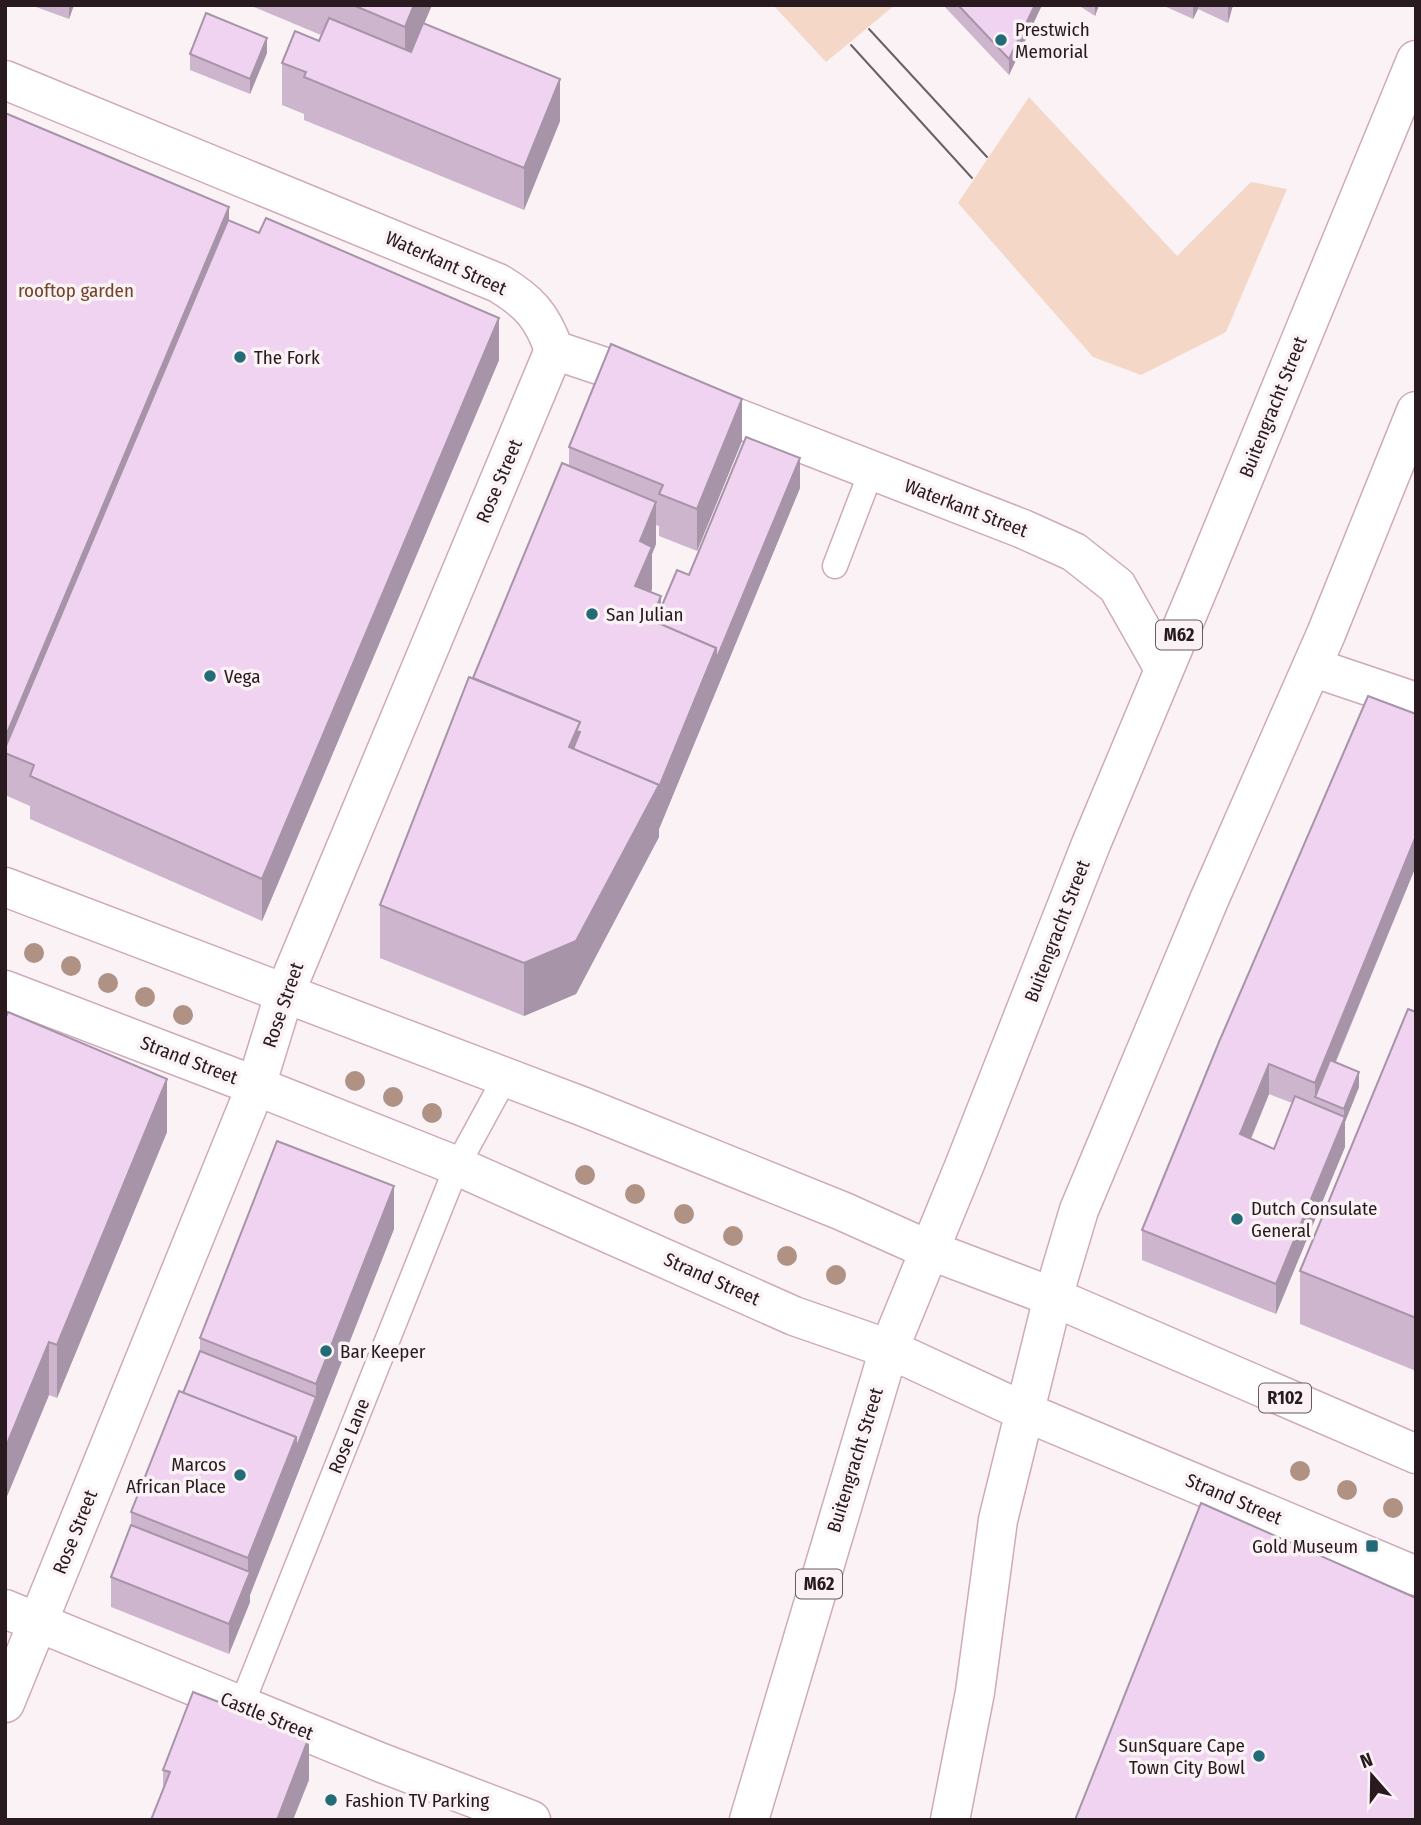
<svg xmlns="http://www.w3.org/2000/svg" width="1421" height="1825" font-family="'Fira Sans Condensed',sans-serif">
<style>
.green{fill:#f5d7c7}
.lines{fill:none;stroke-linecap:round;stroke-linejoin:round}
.lane-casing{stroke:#d0aab9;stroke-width:27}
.street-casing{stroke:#d0aab9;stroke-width:41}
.secondary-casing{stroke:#d0aab9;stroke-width:41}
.primary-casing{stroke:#d0aab9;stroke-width:41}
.lane{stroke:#fff;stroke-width:24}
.street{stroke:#fff;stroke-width:38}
.secondary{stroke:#fff;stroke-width:38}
.primary{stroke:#fff;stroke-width:38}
.tram{stroke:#6c6065;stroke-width:2}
.tree{fill:#b09285}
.wall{fill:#ceb5ce;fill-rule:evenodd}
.shaded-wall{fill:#a794a8}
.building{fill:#efd3f0;stroke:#a794a8;stroke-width:2}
.poi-dot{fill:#236b77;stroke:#faf2f5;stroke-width:2.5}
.labels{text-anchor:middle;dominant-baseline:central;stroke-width:7;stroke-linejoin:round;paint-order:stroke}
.shield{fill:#faf2f5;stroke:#675b5f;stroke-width:2}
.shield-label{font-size:18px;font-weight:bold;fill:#281a1f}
.poi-label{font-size:19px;fill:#281a1f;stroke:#faf2f5;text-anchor:start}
.street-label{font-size:19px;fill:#281a1f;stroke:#faf2f5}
.park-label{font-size:19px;fill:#734429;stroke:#faf2f5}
</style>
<rect width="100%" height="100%" fill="#faf2f5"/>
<g class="green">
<polygon points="773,5 895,5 826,62"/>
<polygon points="1029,97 1177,256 1251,182 1287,189 1226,332 1141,375 1093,357 958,203"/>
</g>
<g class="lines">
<g class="lane-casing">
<g id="lane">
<polyline points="835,566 871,472"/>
<polyline points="241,1706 457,1166 505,1078"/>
</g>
</g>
<g class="street-casing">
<g id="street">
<path d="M5,80L498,283C528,301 542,315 554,350"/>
<polyline points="554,350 611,369 1023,529 1074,552 1117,586 1164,669"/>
<polyline points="1312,667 1416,702"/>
<polyline points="5,1609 382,1763 531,1820"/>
<polyline points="5,1703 256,1086 284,995 554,350"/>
</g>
</g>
<g class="secondary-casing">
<g id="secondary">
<polyline points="5,887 584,1107 842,1211 929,1250"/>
<polyline points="5,990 256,1086 457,1166 794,1316 889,1349"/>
</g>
</g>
<g class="primary-casing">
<g id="primary">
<polyline points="929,1250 1053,1297 1416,1454"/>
<polyline points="889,1349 1023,1411 1416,1576"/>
<polyline points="749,1820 889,1349 965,1164 1091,844 1201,582 1416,60"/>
<polyline points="950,1820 975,1692 998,1520 1053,1297 1079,1210 1209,900 1326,634 1416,411"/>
</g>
</g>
<use href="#lane" class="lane"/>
<use href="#street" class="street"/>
<use href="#secondary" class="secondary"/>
<use href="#primary" class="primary"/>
<g class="tram">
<polyline points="869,29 987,157"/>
<polyline points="851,45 972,178"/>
</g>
</g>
<g class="tree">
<circle cx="34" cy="953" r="10"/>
<circle cx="71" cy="966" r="10"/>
<circle cx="108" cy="983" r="10"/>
<circle cx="145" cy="997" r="10"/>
<circle cx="183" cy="1015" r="10"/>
<circle cx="355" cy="1081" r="10"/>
<circle cx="393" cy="1097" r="10"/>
<circle cx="432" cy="1113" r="10"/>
<circle cx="585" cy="1175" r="10"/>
<circle cx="635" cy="1194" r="10"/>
<circle cx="684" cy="1214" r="10"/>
<circle cx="733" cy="1236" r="10"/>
<circle cx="787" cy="1256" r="10"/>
<circle cx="836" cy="1275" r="10"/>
<circle cx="1300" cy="1471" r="10"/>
<circle cx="1347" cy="1490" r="10"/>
<circle cx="1393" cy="1508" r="10"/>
</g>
<g class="wall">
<polygon points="36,5 74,5 69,19 36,7"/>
<polygon points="249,5 432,5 424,23 560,121 524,210 304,120 304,114 282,105 282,63 319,41 321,35"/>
<polygon points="943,5 1042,5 1009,75"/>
<polygon points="1078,5 1099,5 1095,16"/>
<polygon points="1162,5 1233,5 1228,23 1198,9 1193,19"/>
<polygon points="267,53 250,94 190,70 190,54"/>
<polygon points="5,113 229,220 499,360 262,921 30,819 30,806 5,795"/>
<polygon points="742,441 697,551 659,536 659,526 656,525 656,544 652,554 652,589 651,592 661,607 689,575 800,488 659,829 659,837 576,994 524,1016 380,958 380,905 473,678 569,466 569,447"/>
<path d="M1416,714V866L1336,1062L1359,1087L1345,1122V1147L1276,1314L1142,1260V1230ZM1269,1094L1292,1103L1274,1149L1251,1139Z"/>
<polygon points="1416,1012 1416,1371 1300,1324 1300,1271"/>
<polygon points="5,1019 167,1132 57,1398 49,1395 5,1501"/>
<polygon points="394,1229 250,1595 250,1602 229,1654 111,1607 111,1577 131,1525 131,1512 183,1393 200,1351 200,1338"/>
<polygon points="163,1770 309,1780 163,1792"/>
</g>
<g class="shaded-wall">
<polygon points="69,5 74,5 69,19"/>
<polygon points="414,5 432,5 405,69 405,27"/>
<polygon points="1035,5 1042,5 1009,75 1009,59"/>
<polygon points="1095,5 1099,5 1095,16"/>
<polygon points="1193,5 1198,5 1198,9 1193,19"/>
<polygon points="1228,5 1233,5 1228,23"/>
<polygon points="267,38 267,53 250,94 250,79"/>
<polygon points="560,79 560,121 524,210 524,168"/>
<polygon points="229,207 229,260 5,753 5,738"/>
<polygon points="499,318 499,360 262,921 262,879"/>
<polygon points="742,399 742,441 697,551 697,509"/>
<polygon points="800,458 800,488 659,829 659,837 576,994 524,1016 524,963 716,648"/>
<polygon points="656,502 656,544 652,554 652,589 635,628 635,586 640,541"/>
<polygon points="661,596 661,637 651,620"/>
<polygon points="580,722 580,762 569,747"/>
<polygon points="1416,836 1416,866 1320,1099 1315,1097 1315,1083"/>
<polygon points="1269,1064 1269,1094 1240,1165 1240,1134"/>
<polygon points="1359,1072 1359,1087 1345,1122 1345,1147 1276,1314 1276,1284 1344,1120 1344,1109"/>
<polygon points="167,1079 167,1132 57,1398 57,1345"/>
<polygon points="394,1186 394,1229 250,1595 250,1602 229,1654 229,1624 248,1577 248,1558 296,1437 316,1397 316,1384"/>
<polygon points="49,1342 49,1395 5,1501 5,1449"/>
<polygon points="309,1737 309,1780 293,1820 277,1820"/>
</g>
<g class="building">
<polygon points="353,5 414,5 405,27"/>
<polygon points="958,5 1035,5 1009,59"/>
<polygon points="206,13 267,38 250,79 190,54"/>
<polygon points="329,18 411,52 423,23 560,79 524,168 304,77 306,72 282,63 295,31 319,41"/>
<polygon points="5,113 229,207 5,738"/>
<polygon points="266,218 499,318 262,879 30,776 34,765 5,753 5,748 228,220 259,233"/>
<polygon points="611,344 742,399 697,509 659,494 663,485 569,447"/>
<polygon points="746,437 800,458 716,660 716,648 655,622 677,570 689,575"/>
<polygon points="562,463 656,502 640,541 652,547 635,586 661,596 651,620 716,648 659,787 659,785 573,749 580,732 576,731 580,722 473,678"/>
<polygon points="469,677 580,722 569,747 659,785 576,941 524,963 380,905"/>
<polygon points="1368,696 1416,714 1416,836 1315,1083 1269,1064 1240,1134 1274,1149 1295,1096 1345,1117 1276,1284 1142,1230 1219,1042"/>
<polygon points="1408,1009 1416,1012 1416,1318 1300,1271"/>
<polygon points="8,1012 167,1079 57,1345 49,1342 5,1449 5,1019"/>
<polygon points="1330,1060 1359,1072 1344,1109 1315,1097"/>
<polygon points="277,1141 394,1186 316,1384 200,1338"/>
<polygon points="200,1351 316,1397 296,1449 296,1437 183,1393"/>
<polygon points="179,1391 296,1437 248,1558 131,1512"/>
<polygon points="1201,1503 1416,1598 1416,1820 1075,1820"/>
<polygon points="131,1525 250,1572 229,1624 111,1577"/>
<polygon points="193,1692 309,1737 277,1820 151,1820 170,1772 163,1770"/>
</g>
<g class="poi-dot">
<circle cx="1001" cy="40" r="7"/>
<circle cx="240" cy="357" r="7"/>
<circle cx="592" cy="614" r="7"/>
<circle cx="210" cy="676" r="7"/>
<circle cx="1237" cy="1219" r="7"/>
<circle cx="326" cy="1351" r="7"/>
<circle cx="240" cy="1475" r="7"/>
<rect x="1365" y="1539" width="14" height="14" rx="3.5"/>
<circle cx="1259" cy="1756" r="7"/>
<circle cx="331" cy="1800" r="7"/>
</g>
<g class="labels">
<g class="shield">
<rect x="1156" y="620.5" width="46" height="29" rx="5"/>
<rect x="1259" y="1383.5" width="52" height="29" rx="5"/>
<rect x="796" y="1569.5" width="46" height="29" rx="5"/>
</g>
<g class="shield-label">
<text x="1179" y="635">M62</text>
<text x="1285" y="1398">R102</text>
<text x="819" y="1584">M62</text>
</g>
<g class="poi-label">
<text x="1015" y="29">Prestwich<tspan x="1015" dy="22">Memorial</tspan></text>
<text x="254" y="357">The Fork</text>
<text x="606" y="614">San Julian</text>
<text x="224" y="676">Vega</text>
<text x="1251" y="1208">Dutch Consulate<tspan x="1251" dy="22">General</tspan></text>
<text x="340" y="1351">Bar Keeper</text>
<text x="226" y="1464" text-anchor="end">Marcos<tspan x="226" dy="22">African Place</tspan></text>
<text x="1358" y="1546" text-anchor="end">Gold Museum</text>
<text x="1245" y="1745" text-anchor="end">SunSquare Cape<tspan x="1245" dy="22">Town City Bowl</tspan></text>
<text x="345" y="1800">Fashion TV Parking</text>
</g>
<g class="street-label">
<text transform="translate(446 263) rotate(24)">Waterkant Street</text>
<text transform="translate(1273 407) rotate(-68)">Buitengracht Street</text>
<text transform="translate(499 481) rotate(-67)">Rose Street</text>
<text transform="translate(966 508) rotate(21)">Waterkant Street</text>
<text transform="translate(1057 931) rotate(-69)">Buitengracht Street</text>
<text transform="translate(283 1005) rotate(-71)">Rose Street</text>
<text transform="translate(189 1060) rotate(21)">Strand Street</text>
<text transform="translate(712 1279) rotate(24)">Strand Street</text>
<text transform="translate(349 1436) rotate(-68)">Rose Lane</text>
<text transform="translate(855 1460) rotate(-73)">Buitengracht Street</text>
<text transform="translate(1234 1499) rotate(23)">Strand Street</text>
<text transform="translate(75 1532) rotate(-68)">Rose Street</text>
<text transform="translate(267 1716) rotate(22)">Castle Street</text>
</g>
<g class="park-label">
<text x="76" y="290">rooftop garden</text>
</g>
</g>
<rect width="1421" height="1825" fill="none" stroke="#281a1f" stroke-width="14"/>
<g transform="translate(1372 1776) rotate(340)" stroke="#faf2f5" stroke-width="5" paint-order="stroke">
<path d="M0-5L12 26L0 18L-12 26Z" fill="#281a1f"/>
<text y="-10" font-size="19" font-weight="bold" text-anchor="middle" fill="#281a1f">N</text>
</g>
</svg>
